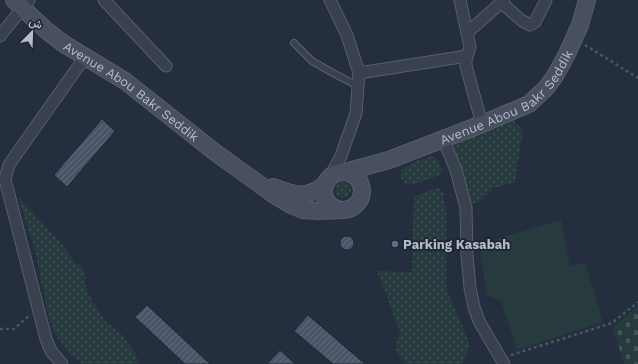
<svg xmlns="http://www.w3.org/2000/svg" width="638" height="364" font-family="'Work Sans',Vazirmatn,sans-serif">
<style>
.grass{fill:url(#grass-dots)}
.cemetery{fill:url(#cemetery-stones)}
.pitch{fill:#273b3f}
.building{fill:url(#building-hatch);stroke:#202735}
.lines{fill:none;stroke-linecap:round;stroke-linejoin:round}
.lane-casing{stroke:#575e6c;stroke-width:8}
.street-casing{stroke:#575e6c;stroke-width:13}
.secondary-casing{stroke:#575e6c;stroke-width:18}
.path{stroke:#45585c;stroke-width:2.5;stroke-dasharray:3 3;stroke-linecap:butt}
.lane{stroke:#39404e;stroke-width:5.5}
.street{stroke:#39404e;stroke-width:11}
.secondary{stroke:#474f61;stroke-width:16}
.service-dot{fill:#5c6f8a;stroke:#1e2533;stroke-width:1.5}
.labels{text-anchor:middle;dominant-baseline:central;stroke-width:3.5;stroke-linejoin:round;paint-order:stroke}
.street-label{font-size:13px;fill:#b5bcc9;stroke:#1e2533}
.poi-label{font-size:13px;font-weight:bold;fill:#b5bcc9;stroke:#1e2533;text-anchor:start}
</style>
<defs>
<pattern id="grass-dots" width="8" height="8" patternUnits="userSpaceOnUse"><rect width="8" height="8" fill="#273b3f"/><path d="M2 2h.1M6 6h.1" fill="none" stroke="#445559" stroke-width="1.8" stroke-linecap="round"/></pattern>
<pattern id="cemetery-stones" width="16" height="16" patternUnits="userSpaceOnUse"><rect width="16" height="16" fill="#273b3f"/><path d="M2 7V4a2 2 0 0 1 4 0v3zM10 15v-3a2 2 0 0 1 4 0v3z" fill="#445559"/></pattern>
<pattern id="building-hatch" width="6" height="6" patternUnits="userSpaceOnUse"><rect width="6" height="6" fill="#4b5567"/><path d="M-1 1l2-2M0 6l6-6M5 7l2-2" fill="none" stroke="#636c7b"/></pattern>
</defs>
<rect width="100%" height="100%" fill="#252e3e"/>
<g class="grass">
<polygon points="512,119 523,131 515,182 494,188 480,201 470,206 451,147"/>
<path d="M433,156C438,158 440,165 442,170L440,175L415,184L405,183C389,167 421,160 433,156Z"/>
<circle cx="343" cy="190" r="8"/>
<polygon points="438,187 443,193 446,210 446,288 470,345 462,364 405,364 395,348 400,332 377,271 412,272 414,197"/>
<polygon points="18,196 64,247 76,265 80,264 85,272 86,289 96,308 106,322 122,335 133,350 138,360 137,364 82,364 67,351 53,330 48,314 36,254"/>
</g>
<polygon class="cemetery" points="638,305 638,364 624,364 613,328"/>
<polygon class="pitch" points="561,220 570,266 585,263 603,322 517,350 501,301 487,295 479,244"/>
<g class="building">
<polygon points="102,119 115,131 67,187 54,175"/>
<circle cx="347" cy="243" r="7"/>
<polygon points="147,305 210,364 185,364 135,317"/>
<polygon points="308,315 365,364 333,364 294,331"/>
<polygon points="280,350 295,364 267,364"/>
</g>
<g class="lines">
<g class="lane-casing">
<polyline id="lane" points="294,43 312,61 333,73 358,86"/>
</g>
<g class="street-casing">
<g id="street">
<polyline points="104,0 166,66"/>
<polyline points="460,0 470,47 466,60 466,66 482,124"/>
<polyline points="502,3 521,20 530,25 535,22 546,0"/>
<polyline points="467,33 504,0"/>
<polyline points="0,36 29,0"/>
<polyline points="359,73 467,56"/>
<polyline points="443,139 456,170 466,208 467,255 470,288 474,307 479,321 504,364"/>
<polyline points="329,179 341,156 356,113 359,73 347,35 330,0"/>
<polyline points="62,364 51,351 46,339 5,179 9,165 15,156 85,57"/>
</g>
</g>
<g class="secondary-casing">
<g id="secondary">
<path id="s1" d="M14,0L47,31L64,44L125,81L216,153L273,194L291,205L303,210L319,211L343,210"/>
<path id="s2" d="M345,172L389,160L482,124L529,104L547,87L555,76L567,54L580,25L587,0"/>
<circle cx="343" cy="191" r="19"/>
<path d="M273,187C296,196 306,199 326,184"/>
</g>
</g>
<g class="path">
<polyline points="585,45 638,78"/>
<polyline points="0,329 14,329 30,315"/>
<polyline points="511,355 612,323 638,302"/>
</g>
<use href="#lane" class="lane"/>
<use href="#street" class="street"/>
<use href="#secondary" class="secondary"/>
</g>
<circle class="service-dot" cx="395" cy="244" r="4"/>
<g class="labels">
<g class="street-label">
<text stroke="none"><textPath href="#s1" startOffset="149">Avenue Abou Bakr Seddik</textPath></text>
<text stroke="none"><textPath href="#s2" startOffset="182">Avenue Abou Bakr Seddik</textPath></text>
</g>
<g class="poi-label">
<text x="403" y="244">Parking Kasabah</text>
</g>
</g>
<g transform="translate(32 32) rotate(23)" stroke="#1e2533" stroke-width="3" paint-order="stroke">
<path d="M0-3L7 15L0 10L-7 15Z" fill="#b5bcc9"/>
<text y="-6" font-size="11" font-weight="bold" text-anchor="middle" fill="#b5bcc9">ش</text>
</g>
</svg>
